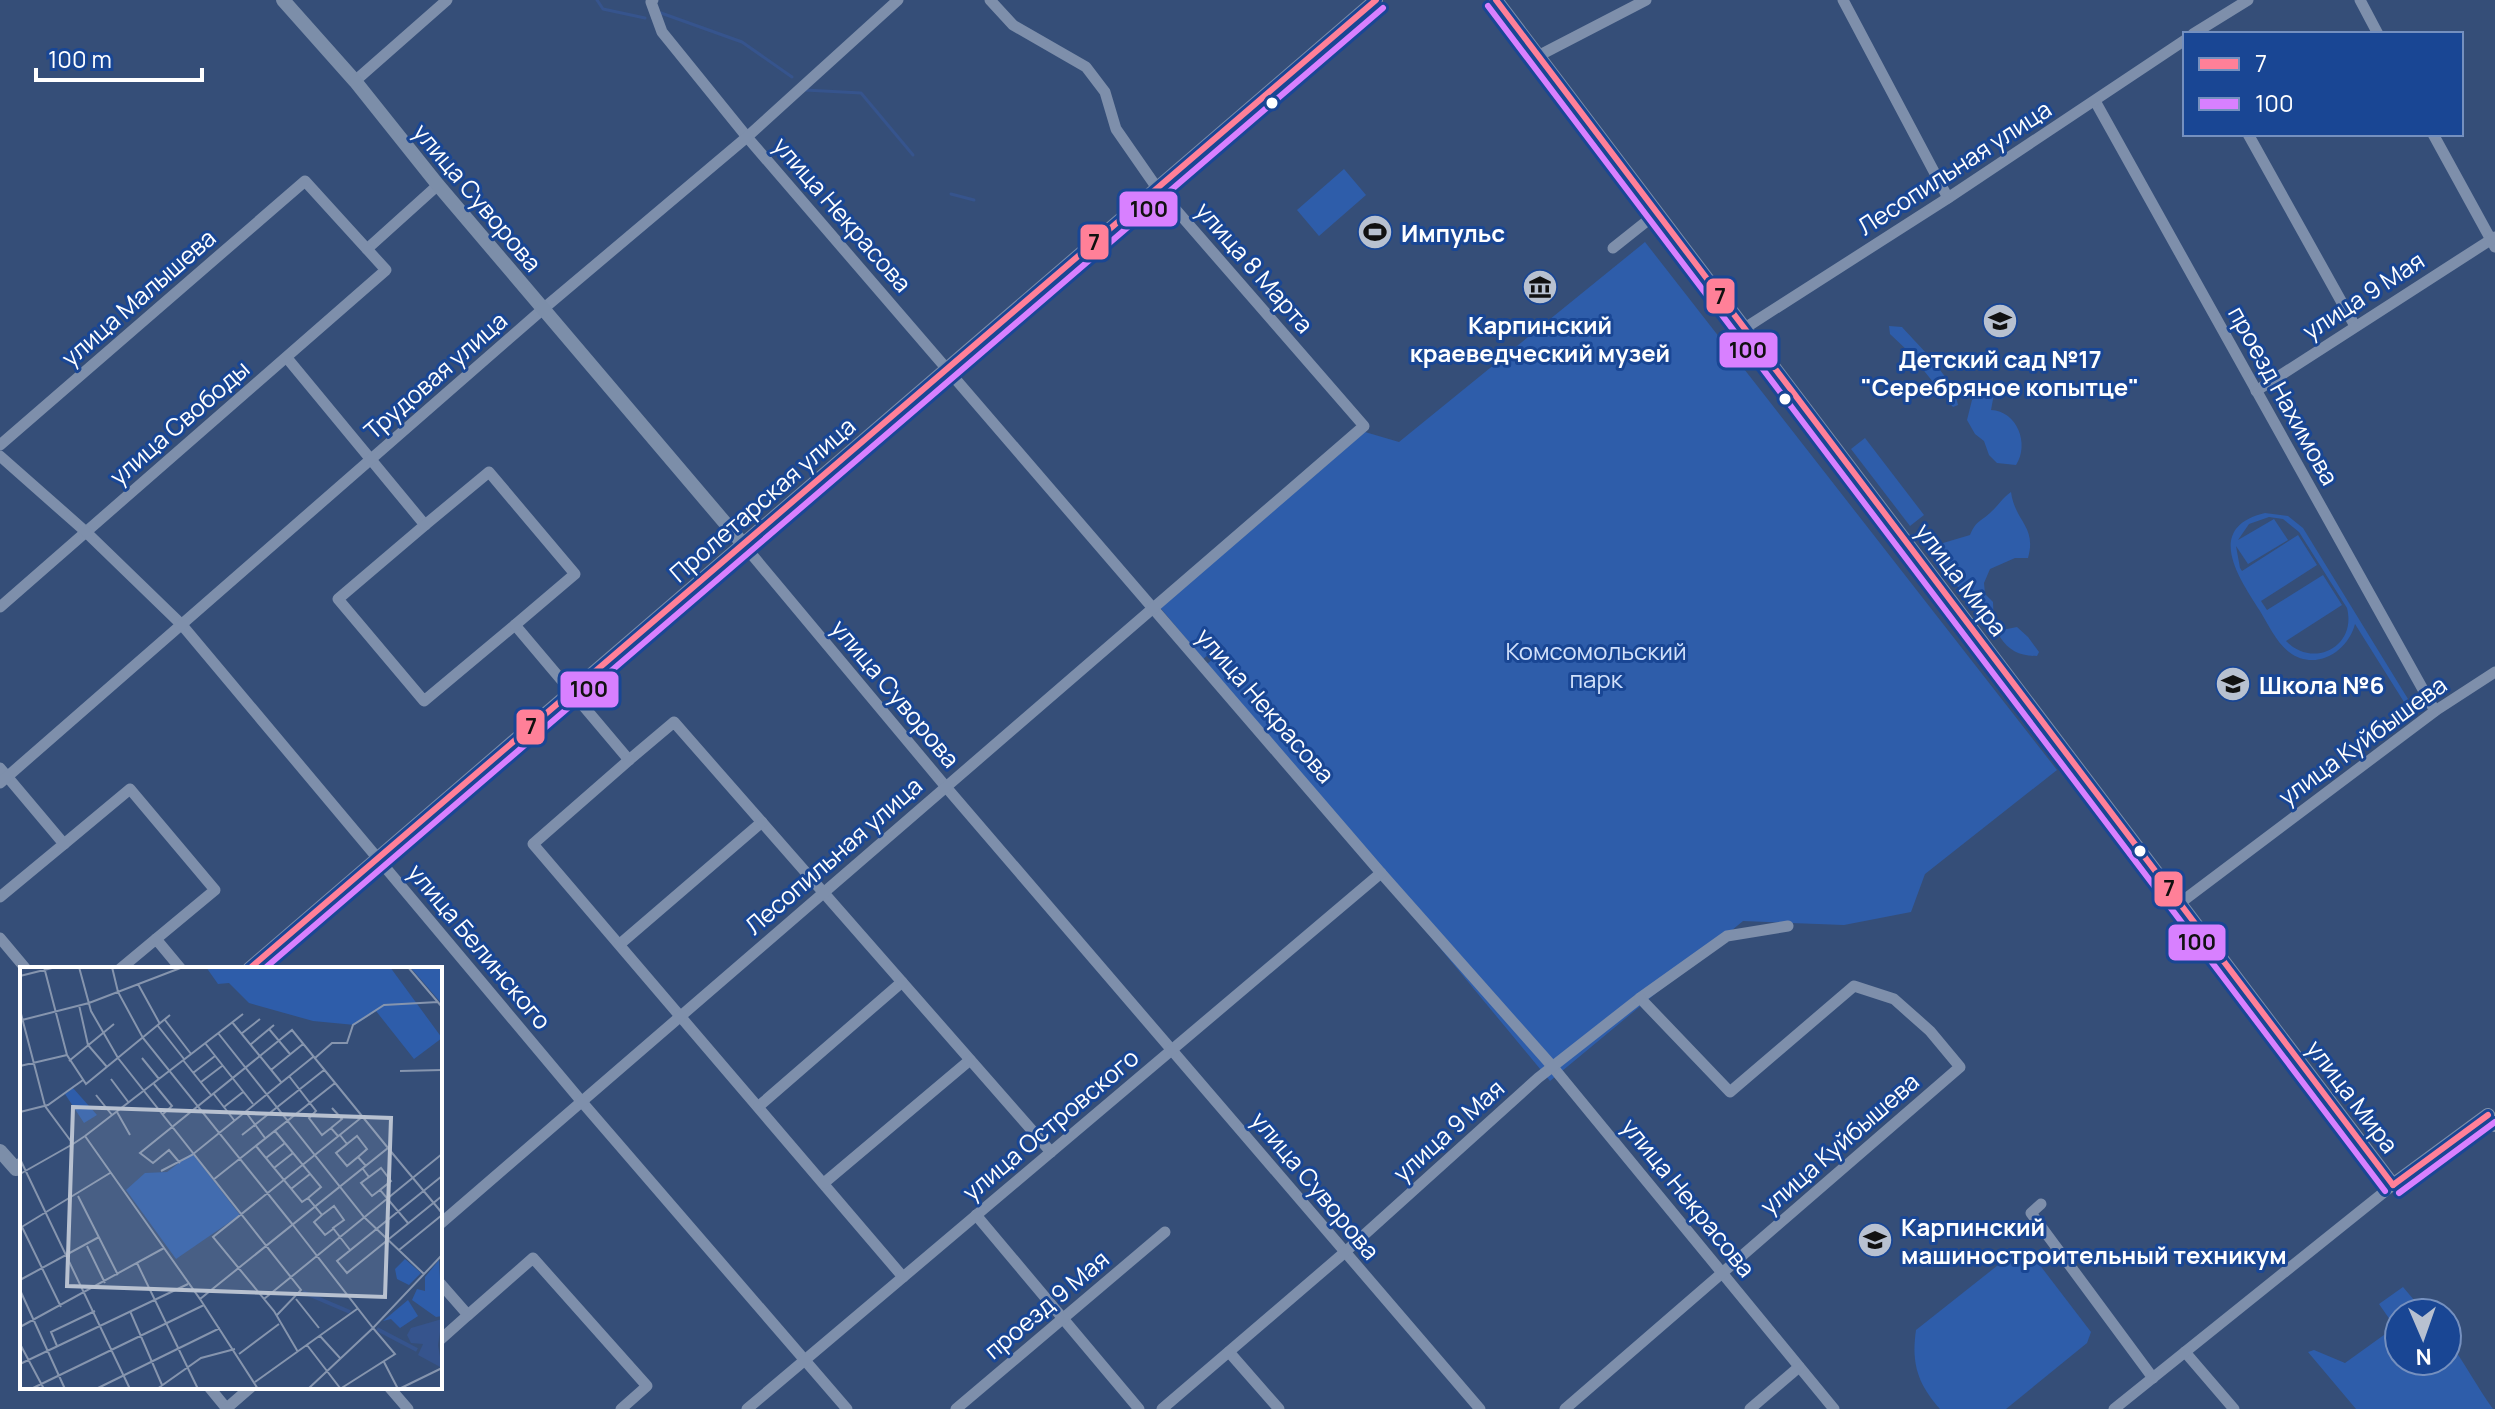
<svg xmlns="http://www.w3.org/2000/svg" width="2495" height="1409" font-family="Manrope,sans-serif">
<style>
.green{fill:#2e5daa;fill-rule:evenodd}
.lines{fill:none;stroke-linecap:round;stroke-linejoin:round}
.stream{stroke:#36548d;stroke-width:3}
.minor{stroke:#7e8fab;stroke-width:11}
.major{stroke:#7c8ea9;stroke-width:14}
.bus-1-casing{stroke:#194694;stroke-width:12}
.bus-2-casing{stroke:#194694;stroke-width:12}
.bus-1{stroke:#ff8098;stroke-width:6}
.bus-2{stroke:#d880ff;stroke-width:6}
.bus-dot{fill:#fff;stroke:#194694;stroke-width:3}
.labels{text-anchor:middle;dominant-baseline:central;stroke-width:6;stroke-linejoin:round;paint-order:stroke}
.street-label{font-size:24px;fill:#fff;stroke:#194694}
.poi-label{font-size:24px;font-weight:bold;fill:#fff;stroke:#194694;text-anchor:start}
.park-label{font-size:24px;fill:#d2e1fb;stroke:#194694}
.inset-river{fill:none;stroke:#36548d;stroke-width:4}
.inset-road{fill:none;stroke:#8695ae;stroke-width:2}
.view{fill:#b8c1d0;fill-opacity:0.15;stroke:#b8c1d0;stroke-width:4}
.inset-edge{fill:none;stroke:#fff;stroke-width:4}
.line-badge{stroke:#194694;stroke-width:3}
.pale-badge-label{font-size:22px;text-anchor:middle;font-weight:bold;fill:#111}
</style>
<rect width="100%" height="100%" fill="#354e78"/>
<g class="green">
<polygon points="1344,169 1366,195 1319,236 1297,210"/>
<polygon points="1645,242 2057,770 1925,874 1911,912 1844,925 1743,921 1550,1081 1206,665 1225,648 1221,644 1203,659 1158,605 1365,432 1399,442"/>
<path d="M1889,326L1902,327C1920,347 1954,379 1958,405L1953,407L1909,352L1890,334Z"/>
<path d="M1987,388L1994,394L1991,410C2017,411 2030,444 2016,465L1997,463L1989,455L1984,441L1975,434L1967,420L1972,400Z"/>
<polygon points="1865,438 1924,515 1910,526 1851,449"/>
<path d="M2011,492C2015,522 2037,526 2028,558H2015L1990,569L1984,583L1985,594L1993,602L1994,629L1940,566L1932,552L1933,546L1970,535C1977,519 1981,522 1992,511C1999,505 2002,498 2011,492Z"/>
<path d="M2265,513L2288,516L2303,528L2408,699L2404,702L2355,624C2348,652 2315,672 2289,652C2276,642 2268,624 2260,611C2240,579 2203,528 2265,513ZM2269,517L2283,519L2299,532L2347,608C2357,647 2313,669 2286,641L2342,605L2323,575L2267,610L2261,601L2317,565L2298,535L2242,571L2240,568L2236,546L2248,564L2288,540L2274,519L2238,540L2249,524Z"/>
<path d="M2017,627L2028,637L2039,652L2037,656C2020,656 2009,651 2000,637L2002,630Z"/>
<path d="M2024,1251L2039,1264L2091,1332L2087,1343L2006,1409H1940C1918,1384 1911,1364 1916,1330L2012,1254Z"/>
<path d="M2403,1287L2425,1313H2399V1361H2447V1340C2465,1362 2476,1386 2493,1409H2356L2308,1352L2314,1350L2345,1363L2395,1327L2379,1304Z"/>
</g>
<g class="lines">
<g class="stream">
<polyline points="597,0 603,9 645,18"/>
<polyline points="661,13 742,42 792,77"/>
<polyline points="805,90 861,93 913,155"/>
<polyline points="951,194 974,200"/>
</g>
<g class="minor">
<polyline points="653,0 651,2 662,32 747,137 1381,873 1552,1066 1834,1409"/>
<polyline points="1843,0 1948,198"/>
<polyline points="2360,0 2378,34"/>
<polyline points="2193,34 2248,0"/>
<polyline points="1538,56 1646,0"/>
<polyline points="355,81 447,0"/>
<polyline points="2095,101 2435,711"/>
<polyline points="2248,134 2355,326"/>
<polyline points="2433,134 2495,247"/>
<polyline points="1613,248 1657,213"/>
<polyline points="367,249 438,185"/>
<polyline points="1745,328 1948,198 2185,40"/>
<polyline points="287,358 425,525 338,599 424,701 515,625 629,760 674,722 1051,1152"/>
<polyline points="2256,391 2495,237"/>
<polyline points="0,445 305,181 386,270 0,607"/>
<polyline points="0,456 86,532 182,625 582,1102 847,1409"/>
<polyline points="425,525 489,472 575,574 515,625"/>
<polyline points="743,544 946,787 1480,1409"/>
<polyline points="629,760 533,844 903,1277"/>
<polyline points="0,768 64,844 0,897"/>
<polyline points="0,783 543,309 747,137 898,0"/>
<polyline points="64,844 130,789 215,890 156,939"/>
<polyline points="2180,903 2435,711 2495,672"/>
<polyline points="0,938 26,969"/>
<polyline points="620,944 762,822"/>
<polyline points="120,969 156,939 181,969"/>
<polyline points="759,1106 902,982"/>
<polyline points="824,1183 970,1060"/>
<polyline points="2041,1204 2031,1213 2153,1378"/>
<polyline points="976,1215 1139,1409"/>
<polyline points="440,1224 1364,426 1157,188 1116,129 1105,92 1086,67 1013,25 990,0"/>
<polyline points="440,1283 468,1315 533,1258 647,1386 621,1409"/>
<polyline points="440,1340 468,1315"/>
<polyline points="1229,1352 1279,1409"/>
<polyline points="2185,1352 2234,1409"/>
<polyline points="209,1387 227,1409"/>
<polyline points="389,1387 408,1409"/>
<polyline points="227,1408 251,1387"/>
<polyline points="747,1409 1381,873"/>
<polyline points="956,1409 1165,1232"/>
<polyline points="1162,1409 1344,1253 1538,1078 1640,998 1727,936 1788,926"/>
<polyline points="1565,1409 1960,1067 1930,1031 1894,999 1854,986 1730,1092 1640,998"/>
<polyline points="1750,1409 1799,1367"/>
<polyline points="2114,1409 2393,1185"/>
</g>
<g class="major">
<polyline points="283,0 355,81 438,185 743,544"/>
<polyline points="1496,0 2393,1185 2488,1115 2495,1125"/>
<polyline points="249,969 1376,0"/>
<polyline points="0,1151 16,1169 22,1164"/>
</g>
<g class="bus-1-casing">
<g id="bus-1">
<polyline points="1496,0 2393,1185"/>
<polyline points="249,969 1376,0"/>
<polyline points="2393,1185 2488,1115"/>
</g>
</g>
<g class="bus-2-casing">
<g id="bus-2">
<polyline points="1488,6 2385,1191"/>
<polyline points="264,969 1383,8"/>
<polyline points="2399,1193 2495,1122"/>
</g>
</g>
<use href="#bus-1" class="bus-1"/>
<use href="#bus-2" class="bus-2"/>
</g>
<defs>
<g id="stadium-disc" transform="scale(1.8)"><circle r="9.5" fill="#b8c1d0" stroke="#194694"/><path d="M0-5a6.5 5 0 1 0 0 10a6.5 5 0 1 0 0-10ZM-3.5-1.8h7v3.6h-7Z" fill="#111"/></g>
<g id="museum-disc" transform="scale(1.8)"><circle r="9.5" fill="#b8c1d0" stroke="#194694"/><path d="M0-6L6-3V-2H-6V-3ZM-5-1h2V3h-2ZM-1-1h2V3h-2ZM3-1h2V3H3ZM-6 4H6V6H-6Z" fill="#111"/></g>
<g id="school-disc" transform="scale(1.8)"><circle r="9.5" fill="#b8c1d0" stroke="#194694"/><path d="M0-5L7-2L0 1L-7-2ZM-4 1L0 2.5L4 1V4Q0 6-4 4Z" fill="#111"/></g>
<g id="university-disc" transform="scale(1.8)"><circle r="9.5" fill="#b8c1d0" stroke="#194694"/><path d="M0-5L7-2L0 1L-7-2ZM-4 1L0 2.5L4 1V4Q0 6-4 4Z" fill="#111"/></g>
</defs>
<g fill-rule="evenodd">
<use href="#stadium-disc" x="1375" y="232"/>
<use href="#museum-disc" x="1540" y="287"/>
<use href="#school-disc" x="2000" y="321"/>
<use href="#school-disc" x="2233" y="684"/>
<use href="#university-disc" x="1875" y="1240"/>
</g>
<g class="bus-dot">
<circle cx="1272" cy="103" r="7"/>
<circle cx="1785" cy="399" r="7"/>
<circle cx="2140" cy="851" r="7"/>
</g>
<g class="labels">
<g class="street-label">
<text transform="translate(1954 167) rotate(-33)">Лесопильная улица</text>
<text transform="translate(478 197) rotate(50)">улица Суворова</text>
<text transform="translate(843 214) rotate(49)">улица Некрасова</text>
<text transform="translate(1255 267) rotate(49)">улица 8 Марта</text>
<text transform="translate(2363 295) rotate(-33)">улица 9 Мая</text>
<text transform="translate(138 297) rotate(-41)">улица Малышева</text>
<text transform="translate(435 375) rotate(-41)">Трудовая улица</text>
<text transform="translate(2284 395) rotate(61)">проезд Нахимова</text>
<text transform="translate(179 422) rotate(-41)">улица Свободы</text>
<text transform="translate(762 499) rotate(-41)">Пролетарская улица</text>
<text transform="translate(1962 579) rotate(53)">улица Мира</text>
<text transform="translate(896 693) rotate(50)">улица Суворова</text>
<text transform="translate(1266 705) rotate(49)">улица Некрасова</text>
<text transform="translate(2362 740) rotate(-36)">улица Куйбышева</text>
<text transform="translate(833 855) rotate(-41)">Лесопильная улица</text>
<text transform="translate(480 946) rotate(50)">улица Белинского</text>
<text transform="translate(2353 1096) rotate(53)">улица Мира</text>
<text transform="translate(1050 1124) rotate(-40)">улица Островского</text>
<text transform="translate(1448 1130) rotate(-42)">улица 9 Мая</text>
<text transform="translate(1839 1143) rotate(-41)">улица Куйбышева</text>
<text transform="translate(1316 1185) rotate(50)">улица Суворова</text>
<text transform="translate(1689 1197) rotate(51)">улица Некрасова</text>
<text transform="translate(1046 1304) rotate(-40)">проезд 9 Мая</text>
</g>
<g class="poi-label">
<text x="1401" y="232">Импульс</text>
<text x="1540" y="324" text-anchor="middle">Карпинский<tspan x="1540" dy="28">краеведческий музей</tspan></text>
<text x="2000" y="358" text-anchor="middle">Детский сад №17<tspan x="2000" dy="28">"Серебряное копытце"</tspan></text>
<text x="2259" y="684">Школа №6</text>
<text x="1901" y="1226">Карпинский<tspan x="1901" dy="28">машиностроительный техникум</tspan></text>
</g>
<g class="park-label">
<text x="1596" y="650">Комсомольский<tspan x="1596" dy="28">парк</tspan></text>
</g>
</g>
<g transform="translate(20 967)">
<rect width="422" height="422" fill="#354e78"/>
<path d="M186,0H370L422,71L394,92L356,44L335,58L293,54L229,36L209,16L198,17ZM390,0H422V37ZM53,121L77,148L64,156L45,127ZM172,186L220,248L156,292L106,223L125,206L147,205ZM385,292L401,306L389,318L377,312L375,302ZM419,293L422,349L416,350L392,333L397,322L405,324V310ZM388,333L398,349L380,361L371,352L363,354Z" fill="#2e5daa"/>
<path d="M422,352L418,378L422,401L398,388L403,377L391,376L387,368L391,361Z" fill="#36548d"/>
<path class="inset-river" d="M283,325L330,345M357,362L397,383"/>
<path class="inset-road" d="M24,0L47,88L66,117L150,48M59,0L71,44L98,91L281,323L257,348M92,0L98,25L123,71L273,258M388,0L422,40M0,9L36,0M118,17L140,57M59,38L68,78L87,100M0,43L25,139L53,177L65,169L180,332L368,181L422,246M2,53L69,36L163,0M145,53L171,87M212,55L261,115M138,59L164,92M249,62L270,87M198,66L344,250L404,307M221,67L240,52M185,76L233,137M230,78L254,58M122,91L139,112M295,91L312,76H327L333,58L364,38L418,35M163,93L191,128M49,94L94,57M0,99L47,88M251,103L283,77M380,104L422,103M173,106L195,89M269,109L296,144L289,151L302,168L311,161L318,169M91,112L109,136M181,115L202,99M134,117L152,139L142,148M193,126L214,153M76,128L92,148M204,140L223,125M225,144L245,171M0,145L28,138L63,113M97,145L110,168M311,161L322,152L312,141M255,164L301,220L288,231M222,168L304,103M320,168L327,177L316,186L327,199L338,190L346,199M65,169L223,47M327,177L337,169L347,182L338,190M236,179L282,235L288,231L302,248L314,239L324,253L313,261L330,283M246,191L265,176M0,192L110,422M160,196L149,183L133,196L120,186L272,63L368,181M254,201L273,186M343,202L349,210L361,201L371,214L360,223L388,256M141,204L172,188L293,90M0,207L53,177M422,209L317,294L327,306L422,229M349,210L341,216L352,229L360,223M193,213L315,116M271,222L290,207M58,229L98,308M302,248L294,255L305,268L313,262M273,258L353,361L422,288M2,260L41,340M0,261L90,206M67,279L85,316M379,283L422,248M117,296L178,422M0,313L79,270M0,323L45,422M180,332L238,422M244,332L422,187M276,332L299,361M110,344L142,418M0,360L144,281M300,369L320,391M0,377L24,422M287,378L320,421M37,379L31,365L75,344M278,385L254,344L193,270L342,150M219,387L259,357M364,395L378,422M0,397L168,317M235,415L337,342M11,422L184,338M76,422L200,361M137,422L181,391L215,382M288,422L353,361L375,387L320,422M379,422L422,401"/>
<path class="view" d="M53,140L371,151L365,330L47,319Z"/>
<rect width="422" height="422" class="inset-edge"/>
</g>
<g class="line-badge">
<rect x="1118" y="190" width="61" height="38" rx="8" fill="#d880ff"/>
<rect x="1079" y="223" width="31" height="38" rx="8" fill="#ff8098"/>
<rect x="1705" y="277" width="31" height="38" rx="8" fill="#ff8098"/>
<rect x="1718" y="331" width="61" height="38" rx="8" fill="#d880ff"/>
<rect x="559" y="670" width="61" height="39" rx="8" fill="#d880ff"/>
<rect x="515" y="708" width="31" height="38" rx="8" fill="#ff8098"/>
<rect x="2153" y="870" width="31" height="38" rx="8" fill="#ff8098"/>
<rect x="2167" y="923" width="60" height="39" rx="8" fill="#d880ff"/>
</g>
<g class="pale-badge-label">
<text x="1149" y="217">100</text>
<text x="1094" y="250">7</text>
<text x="1720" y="304">7</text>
<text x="1748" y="358">100</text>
<text x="589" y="697">100</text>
<text x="531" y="734">7</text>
<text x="2169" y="896">7</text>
<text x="2197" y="950">100</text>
</g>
<rect x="2183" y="32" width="280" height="104" fill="#194694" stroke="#7590bf" stroke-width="2"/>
<rect x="2199" y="58" width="40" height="12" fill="#ff8098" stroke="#7590bf" stroke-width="2"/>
<text x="2255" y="72" font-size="24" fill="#ffffff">7</text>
<rect x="2199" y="98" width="40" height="12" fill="#d880ff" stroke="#7590bf" stroke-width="2"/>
<text x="2255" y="112" font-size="24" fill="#ffffff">100</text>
<g transform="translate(2423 1337) rotate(178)"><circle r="38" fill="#194694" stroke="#7590bf" stroke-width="2"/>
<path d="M0-6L14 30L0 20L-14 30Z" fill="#b8c1d0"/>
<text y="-12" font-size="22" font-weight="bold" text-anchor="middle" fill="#ffffff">N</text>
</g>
<path d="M36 68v12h166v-12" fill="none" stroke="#ffffff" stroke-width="4"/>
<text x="48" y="68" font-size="24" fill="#ffffff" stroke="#194694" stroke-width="6" paint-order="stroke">100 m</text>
</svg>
